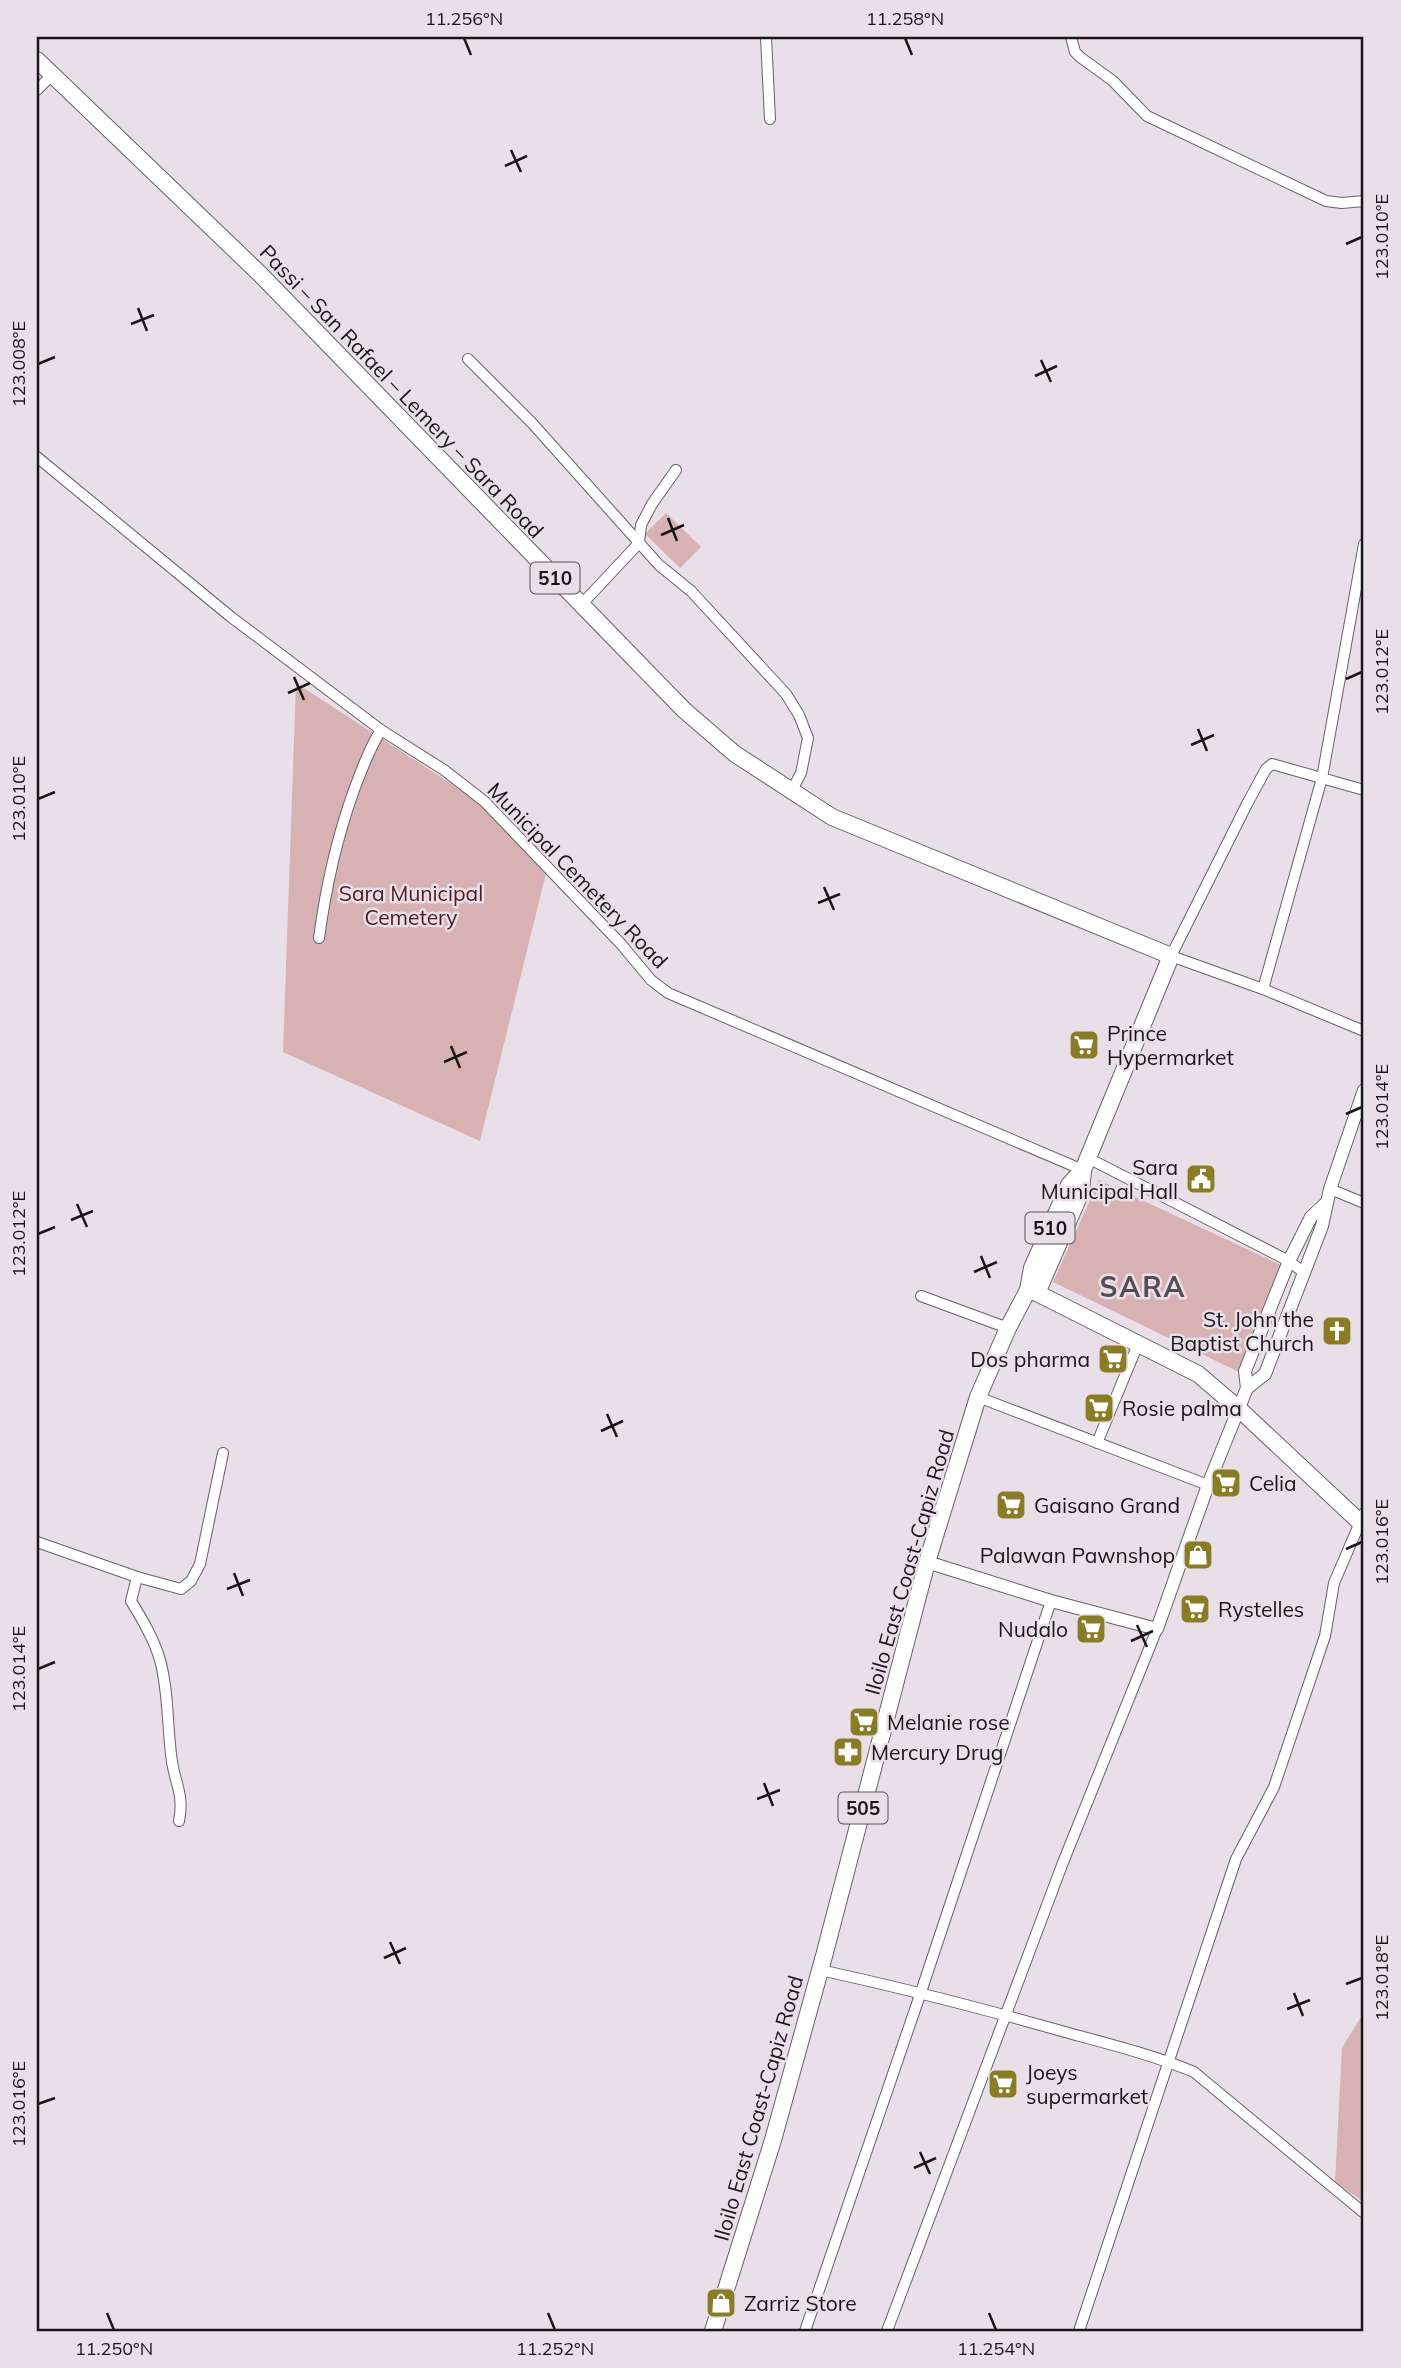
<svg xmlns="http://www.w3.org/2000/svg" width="1401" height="2368" font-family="Mulish,sans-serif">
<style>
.green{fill:#d8b2b2}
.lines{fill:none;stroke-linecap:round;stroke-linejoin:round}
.minor-casing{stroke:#676068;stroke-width:12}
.tertiary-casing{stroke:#676068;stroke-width:14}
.primary-casing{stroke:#676068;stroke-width:18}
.minor{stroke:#fff;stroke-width:10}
.tertiary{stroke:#fff;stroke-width:12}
.primary{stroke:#fff;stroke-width:16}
.ticks{fill:none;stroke:#191619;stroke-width:2.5}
.labels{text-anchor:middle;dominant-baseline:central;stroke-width:5;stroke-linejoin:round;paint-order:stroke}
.shield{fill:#e8dfe9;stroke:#575257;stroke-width:2}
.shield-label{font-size:19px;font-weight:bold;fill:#191619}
.street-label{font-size:21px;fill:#191619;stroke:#e8dfe9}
.park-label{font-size:21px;fill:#52171e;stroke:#e8dfe9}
.poi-label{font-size:21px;fill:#191619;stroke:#e8dfe9;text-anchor:start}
.district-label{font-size:28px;font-weight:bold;letter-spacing:2px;fill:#534c54;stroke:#e8dfe9}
.neatline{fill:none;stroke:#191619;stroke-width:2.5}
.ticks-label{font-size:18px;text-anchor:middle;fill:#191619}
</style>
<rect width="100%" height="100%" fill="#e8dfe9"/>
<g class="green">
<polygon points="666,513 701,547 680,568 645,534"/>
<polygon points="296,683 552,849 480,1141 283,1052"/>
<polygon points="1099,1180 1283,1266 1239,1372 1053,1282"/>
<polygon points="1364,2012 1364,2202 1335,2182 1342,2048"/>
</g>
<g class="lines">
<g class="minor-casing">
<g id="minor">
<polyline points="766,37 770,119"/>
<polyline points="1071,37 1075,52 1080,57 1113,81 1147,116 1326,201 1342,203 1364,201"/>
<polyline points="37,90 52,75"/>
<polyline points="468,359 532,423 659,565 691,591 786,694 799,715 808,738 801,773 791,792"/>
<polyline points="37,457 231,617 381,730 444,770 484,801 621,944 651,980 668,993 1083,1170"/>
<polyline points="581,605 639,543 641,525 652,504 676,470"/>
<polyline points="1364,790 1272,764 1266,769 1247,804 1171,956 1263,989 1364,1031"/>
<path d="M319,938C326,886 336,840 354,790C362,769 369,749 381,730"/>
<polyline points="1263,989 1322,778 1364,544"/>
<polyline points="1088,1158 1289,1261 1303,1272"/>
<polyline points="1330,1189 1364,1203"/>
<polyline points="921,1296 1008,1328"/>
<polyline points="978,1397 1208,1485"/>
<polyline points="1097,1443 1138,1344"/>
<polyline points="37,1542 137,1577 181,1589 191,1581 200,1564 223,1453"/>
<path d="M137,1577L131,1601C142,1619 154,1639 160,1660C169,1693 167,1728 172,1762C176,1786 184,1795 179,1821"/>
<path d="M820,1970C903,1988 984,2009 1065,2032C1109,2044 1153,2055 1194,2072L1364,2213"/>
<polyline points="805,2331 921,1992 1051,1601"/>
<polyline points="887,2331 1062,1865 1157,1629"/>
<polyline points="1079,2331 1236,1859 1274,1787 1325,1636 1334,1583 1364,1513"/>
</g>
</g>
<g class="tertiary-casing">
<g id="tertiary">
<polyline points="1247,1388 1265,1374 1322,1226 1330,1189 1364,1090"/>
<polyline points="927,1562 1051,1601 1157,1629 1208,1485 1247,1388 1245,1371 1289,1261 1311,1217 1326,1203"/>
</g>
</g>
<g class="primary-casing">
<g id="primary">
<polyline points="37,60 261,275 684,710 735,754 832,817 1171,956 1083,1170 1081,1192 1037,1293"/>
<polyline points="1028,1290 1037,1293 1198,1374 1239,1409 1364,1526"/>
<polyline points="713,2331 773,2140 824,1956 927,1562 978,1397 1008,1328 1028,1290 1032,1268 1069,1185 1083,1170"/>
</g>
</g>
<use href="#minor" class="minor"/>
<use href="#tertiary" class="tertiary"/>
<use href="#primary" class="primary"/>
</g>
<path class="ticks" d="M464,38L471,55M905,38L912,55M511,150L521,172M505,166L527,156M1346,244L1362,237M138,308L147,331M131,324L154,315M1041,360L1051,382M38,364L55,357M1035,376L1057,366M668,518L677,541M661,535L684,525M294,677L304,700M1346,679L1362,672M288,693L310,683M1198,729L1207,751M1191,745L1214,735M38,799L55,792M824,887L834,910M818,903L840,894M451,1046L460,1068M444,1062L467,1052M1346,1114L1362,1107M77,1204L87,1227M71,1220L93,1211M38,1234L55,1227M981,1256L990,1278M974,1272L997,1262M607,1414L617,1437M601,1431L623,1421M1346,1549L1362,1542M234,1573L243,1596M227,1589L250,1580M1137,1625L1147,1647M1131,1641L1153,1631M38,1669L55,1662M764,1783L773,1806M757,1799L780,1790M390,1942L400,1964M384,1958L406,1948M1346,1984L1362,1978M1294,1993L1303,2016M1287,2009L1310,2000M38,2104L55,2098M920,2152L930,2174M914,2168L936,2158M107,2313L114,2330M548,2313L555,2330M989,2313L996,2330"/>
<defs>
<g id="supermarket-square" transform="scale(1.575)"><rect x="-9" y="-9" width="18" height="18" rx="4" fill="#8a7c22" stroke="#e8dfe9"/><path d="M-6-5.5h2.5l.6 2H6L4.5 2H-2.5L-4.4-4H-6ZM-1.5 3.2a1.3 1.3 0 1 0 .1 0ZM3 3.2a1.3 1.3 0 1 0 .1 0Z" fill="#fff"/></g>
<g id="civic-square" transform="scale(1.575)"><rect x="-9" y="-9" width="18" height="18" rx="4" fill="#8a7c22" stroke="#e8dfe9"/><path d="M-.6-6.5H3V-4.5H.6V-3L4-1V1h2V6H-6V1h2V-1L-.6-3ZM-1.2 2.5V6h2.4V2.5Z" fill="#fff"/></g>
<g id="church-square" transform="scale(1.575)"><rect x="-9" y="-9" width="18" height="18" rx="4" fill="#8a7c22" stroke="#e8dfe9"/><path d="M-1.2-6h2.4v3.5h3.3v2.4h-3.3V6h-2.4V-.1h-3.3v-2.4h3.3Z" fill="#fff"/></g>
<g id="shop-square" transform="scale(1.575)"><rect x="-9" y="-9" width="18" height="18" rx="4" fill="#8a7c22" stroke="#e8dfe9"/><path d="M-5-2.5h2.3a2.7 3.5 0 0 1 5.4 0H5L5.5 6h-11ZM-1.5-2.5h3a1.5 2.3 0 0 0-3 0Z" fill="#fff"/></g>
<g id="pharmacy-square" transform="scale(1.575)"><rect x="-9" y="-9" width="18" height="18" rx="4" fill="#8a7c22" stroke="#e8dfe9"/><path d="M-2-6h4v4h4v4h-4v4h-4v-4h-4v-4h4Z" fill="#fff"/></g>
</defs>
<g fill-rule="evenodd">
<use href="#supermarket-square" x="1084" y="1045"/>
<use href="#civic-square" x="1201" y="1179"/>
<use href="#church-square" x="1337" y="1331"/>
<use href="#supermarket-square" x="1113" y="1359"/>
<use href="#supermarket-square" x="1099" y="1408"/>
<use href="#supermarket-square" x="1226" y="1483"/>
<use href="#supermarket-square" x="1011" y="1505"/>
<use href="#shop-square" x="1198" y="1555"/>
<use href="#supermarket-square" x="1195" y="1609"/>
<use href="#supermarket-square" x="1091" y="1629"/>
<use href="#supermarket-square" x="864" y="1722"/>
<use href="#pharmacy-square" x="848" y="1752"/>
<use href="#supermarket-square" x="1003" y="2084"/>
<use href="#shop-square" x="721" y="2303"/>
</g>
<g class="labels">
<g class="shield">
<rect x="530.5" y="562.5" width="49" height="31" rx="5"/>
<rect x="1025.5" y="1212.5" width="49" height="31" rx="5"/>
<rect x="838.5" y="1792.5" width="49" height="31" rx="5"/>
</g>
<g class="shield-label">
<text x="555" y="578">510</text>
<text x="1050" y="1228">510</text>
<text x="863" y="1808">505</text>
</g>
<g class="street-label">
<text transform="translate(402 391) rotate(46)">Passi – San Rafael – Lemery – Sara Road</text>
<text transform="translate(578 875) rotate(46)">Municipal Cemetery Road</text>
<text transform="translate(909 1562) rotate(-74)">Iloilo East Coast-Capiz Road</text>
<text transform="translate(758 2108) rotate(-74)">Iloilo East Coast-Capiz Road</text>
</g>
<g class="park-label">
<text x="411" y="893">Sara Municipal<tspan x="411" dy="24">Cemetery</tspan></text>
</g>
<g class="poi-label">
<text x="1107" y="1033">Prince<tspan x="1107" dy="24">Hypermarket</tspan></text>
<text x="1178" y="1167" text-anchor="end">Sara<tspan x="1178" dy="24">Municipal Hall</tspan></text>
<text x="1314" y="1319" text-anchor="end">St. John the<tspan x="1314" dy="24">Baptist Church</tspan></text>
<text x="1090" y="1359" text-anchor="end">Dos pharma</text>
<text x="1122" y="1408">Rosie palma</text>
<text x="1249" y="1483">Celia</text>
<text x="1034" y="1505">Gaisano Grand</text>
<text x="1175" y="1555" text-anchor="end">Palawan Pawnshop</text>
<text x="1218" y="1609">Rystelles</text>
<text x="1068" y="1629" text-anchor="end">Nudalo</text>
<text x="887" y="1722">Melanie rose</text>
<text x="871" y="1752">Mercury Drug</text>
<text x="1026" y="2072">Joeys<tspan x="1026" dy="24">supermarket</tspan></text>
<text x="744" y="2303">Zarriz Store</text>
</g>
<g class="district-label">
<text x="1143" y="1286">SARA</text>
</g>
</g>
<rect width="1401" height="2368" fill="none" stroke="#e8dfe9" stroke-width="77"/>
<rect x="38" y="38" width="1324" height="2292" class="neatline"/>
<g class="ticks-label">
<text x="464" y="25">11.256°N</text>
<text x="905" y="25">11.258°N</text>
<text transform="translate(1382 237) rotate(-90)" y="6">123.010°E</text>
<text transform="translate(19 364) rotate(-90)" y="6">123.008°E</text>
<text transform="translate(1382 672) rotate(-90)" y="6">123.012°E</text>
<text transform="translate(19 799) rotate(-90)" y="6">123.010°E</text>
<text transform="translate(1382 1107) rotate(-90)" y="6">123.014°E</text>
<text transform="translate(19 1234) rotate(-90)" y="6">123.012°E</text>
<text transform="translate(1382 1542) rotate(-90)" y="6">123.016°E</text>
<text transform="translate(19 1669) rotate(-90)" y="6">123.014°E</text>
<text transform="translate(1382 1978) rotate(-90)" y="6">123.018°E</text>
<text transform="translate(19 2104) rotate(-90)" y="6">123.016°E</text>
<text x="114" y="2355">11.250°N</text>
<text x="555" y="2355">11.252°N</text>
<text x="996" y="2355">11.254°N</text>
</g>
</svg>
